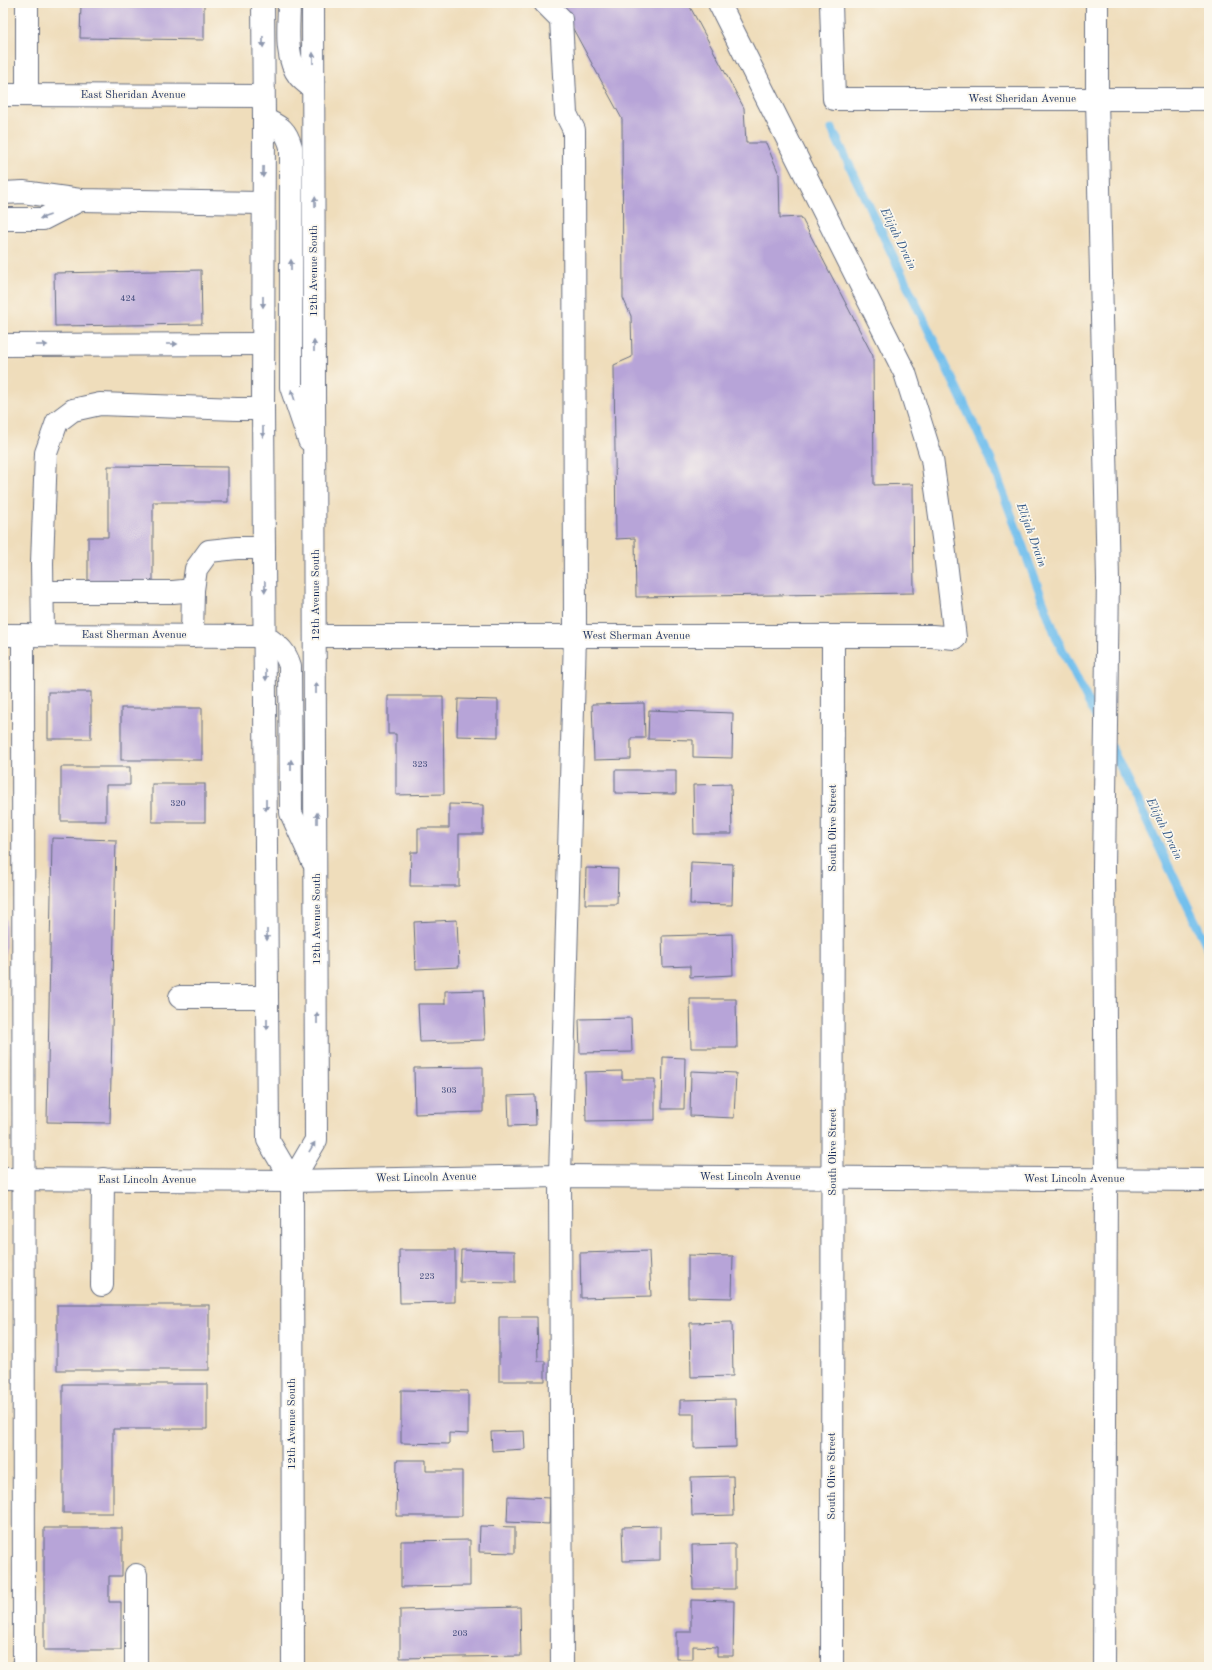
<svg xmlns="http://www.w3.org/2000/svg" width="1212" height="1670" font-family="'Old Standard TT',serif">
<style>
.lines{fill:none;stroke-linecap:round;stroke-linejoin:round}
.stream{stroke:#73c0ed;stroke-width:9}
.building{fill:#b7a4d8}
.minor-casing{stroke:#656c7f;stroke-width:24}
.major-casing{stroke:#656c7f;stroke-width:24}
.minor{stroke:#fff;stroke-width:22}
.major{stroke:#fff;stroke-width:22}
.oneway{fill:#8d97ae}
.labels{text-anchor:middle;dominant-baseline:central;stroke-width:3.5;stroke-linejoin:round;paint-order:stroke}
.number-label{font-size:9px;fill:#424c7c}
.street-label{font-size:11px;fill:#1b2f5e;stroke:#fbf7ec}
.water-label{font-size:12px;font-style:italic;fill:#355a89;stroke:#fbf7ec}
</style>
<rect width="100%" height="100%" fill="#fbf7ec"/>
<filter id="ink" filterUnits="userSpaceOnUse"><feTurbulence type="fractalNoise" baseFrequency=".025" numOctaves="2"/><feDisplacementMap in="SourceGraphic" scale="8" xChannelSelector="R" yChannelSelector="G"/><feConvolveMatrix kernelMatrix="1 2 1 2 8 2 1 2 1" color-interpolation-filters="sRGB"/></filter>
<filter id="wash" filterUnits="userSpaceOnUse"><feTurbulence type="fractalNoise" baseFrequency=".012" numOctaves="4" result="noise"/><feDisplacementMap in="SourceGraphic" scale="16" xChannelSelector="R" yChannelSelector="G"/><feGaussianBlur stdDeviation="0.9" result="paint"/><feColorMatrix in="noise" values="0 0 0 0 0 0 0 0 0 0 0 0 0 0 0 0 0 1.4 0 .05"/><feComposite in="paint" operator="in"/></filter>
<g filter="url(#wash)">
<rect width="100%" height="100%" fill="#efddbb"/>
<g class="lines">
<g class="stream">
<polyline points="832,129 991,460 1057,639 1100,725"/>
<polyline points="1111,747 1209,950"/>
</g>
</g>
<g id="blocks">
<g class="building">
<polygon points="81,3 204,3 204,40 80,38"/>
<polygon points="559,3 688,3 744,108 746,143 766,143 779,174 780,218 801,217 873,356 874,485 913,484 914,593 636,597 635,538 616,539 614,365 632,357 631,316 623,298 622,119"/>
<polygon points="201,270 202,324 55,326 54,273"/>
<polygon points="108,466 228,467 228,502 153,502 153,582 88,582 88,537 108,537"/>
<rect x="48" y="692" width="43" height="47"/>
<polygon points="388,696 443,696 444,794 396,795 396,734 388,734"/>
<polygon points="458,699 498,700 498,737 457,736"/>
<polygon points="644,703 645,738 631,738 631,759 594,760 592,704"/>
<rect x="121" y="708" width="81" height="52"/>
<polygon points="649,710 733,713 732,758 693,757 693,740 648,739"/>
<polygon points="61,767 130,767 130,785 106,785 106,821 61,821"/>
<polygon points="615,770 676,770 676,794 615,793"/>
<rect x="152" y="784" width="53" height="38"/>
<polygon points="731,784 732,834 694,834 693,785"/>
<polygon points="449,804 483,805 483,834 459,834 459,886 410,886 411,852 418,852 418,828 449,828"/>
<polygon points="52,838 116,840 110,1123 47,1122"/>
<polygon points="691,862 733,864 732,905 690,904"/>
<polygon points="586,868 618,869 617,904 585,904"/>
<polygon points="3,919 6,919 5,964 3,964"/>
<polygon points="457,920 459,967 416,969 414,922"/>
<polygon points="732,934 733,975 690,977 690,966 663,967 662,936"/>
<polygon points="483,990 485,1040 420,1042 418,1004 445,1004 445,991"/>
<polygon points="690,999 736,999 737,1048 691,1048"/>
<polygon points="631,1018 632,1052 580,1053 579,1019"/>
<polygon points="663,1057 685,1058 684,1109 662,1109"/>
<polygon points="483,1067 483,1112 415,1114 414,1068"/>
<polygon points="622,1071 622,1079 655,1079 655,1120 586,1121 585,1072"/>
<polygon points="691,1071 736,1073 734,1118 690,1116"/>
<polygon points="535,1095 536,1125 509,1126 508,1096"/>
<polygon points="399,1250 455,1250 455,1302 400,1303"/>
<polygon points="461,1250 515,1251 515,1283 460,1282"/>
<polygon points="649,1251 651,1296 581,1298 580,1253"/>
<polygon points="688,1255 733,1256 732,1298 688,1297"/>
<rect x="57" y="1305" width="152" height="65"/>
<polygon points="499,1317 537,1317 538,1361 545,1361 545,1381 499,1381"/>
<polygon points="732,1322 733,1376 691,1377 690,1323"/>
<polygon points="63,1384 207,1384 207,1429 113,1429 113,1513 63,1513"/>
<polygon points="401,1390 468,1391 468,1434 449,1433 449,1444 401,1443"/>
<polygon points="735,1399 736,1447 694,1448 694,1414 680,1414 680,1400"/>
<polygon points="524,1431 525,1449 492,1451 491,1432"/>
<polygon points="397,1460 426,1460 426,1471 462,1471 462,1516 396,1516"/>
<polygon points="733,1476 734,1515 692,1516 691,1477"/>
<polygon points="508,1496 550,1498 549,1524 507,1522"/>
<polygon points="480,1526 515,1527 515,1553 479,1552"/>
<polygon points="660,1526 660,1560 623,1561 622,1527"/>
<polygon points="44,1528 122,1528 122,1576 109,1576 109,1602 121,1602 121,1650 44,1650"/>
<polygon points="470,1540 470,1586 401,1587 401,1541"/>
<polygon points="735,1544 735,1589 693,1589 692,1545"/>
<polygon points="691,1600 734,1601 733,1656 717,1656 717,1647 693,1646 693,1659 676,1659 676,1632 691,1632"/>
<rect x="3" y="1606" width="1" height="42"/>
<polygon points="520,1607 521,1656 400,1658 400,1610"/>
</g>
</g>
</g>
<g filter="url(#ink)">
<use href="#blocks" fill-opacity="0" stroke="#656c7f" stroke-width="1"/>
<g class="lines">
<g class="minor-casing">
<g id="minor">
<polyline points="27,3 27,95"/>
<polyline points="545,3 561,19 566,114 574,130 575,636 560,1176 562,1667"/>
<polyline points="831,3 834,99 1209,99"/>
<polyline points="1097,3 1097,99 1108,580 1104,868 1106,1179 1104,1667"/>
<polyline points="3,95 263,96"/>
<polyline points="3,193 23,192 80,200 263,203"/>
<polyline points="3,219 43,219 80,200"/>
<polyline points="3,345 263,344"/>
<polyline points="43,592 173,592 193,590"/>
<polyline points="3,635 265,636"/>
<polyline points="23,635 24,1667"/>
<polyline points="43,635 42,563 46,453 57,422 73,410 100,404 237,409 263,409"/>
<polyline points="192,636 193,590 196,569 209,551 237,548 264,548"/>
<polyline points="316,636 932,636 955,638 944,545 932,459 905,373 719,3"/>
<polyline points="180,997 267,997"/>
<polyline points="3,1179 292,1181 560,1176 1209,1180"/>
<polyline points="102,1285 103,1179"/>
<polyline points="136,1667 136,1575"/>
<polyline points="832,1667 833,636"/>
</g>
</g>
<g class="major-casing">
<g id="major">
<polyline points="263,3 264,119 263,409 268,1140 292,1181 293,1667"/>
<path d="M289,3C289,25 284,57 299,76C303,81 309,85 313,88"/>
<path d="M264,119C280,127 286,129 291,147V387L309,440"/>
<path d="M265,636C278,646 285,650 290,666L291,813L313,862"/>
<polyline points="292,1181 316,1140 313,3"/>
</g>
</g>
<use href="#minor" class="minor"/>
<use href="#major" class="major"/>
</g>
<defs><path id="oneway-solid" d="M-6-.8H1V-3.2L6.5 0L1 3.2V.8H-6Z"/></defs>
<g class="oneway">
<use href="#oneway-solid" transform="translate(263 42) rotate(89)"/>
<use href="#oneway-solid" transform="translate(313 58) rotate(-90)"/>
<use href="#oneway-solid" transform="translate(263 172) rotate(91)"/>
<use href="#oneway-solid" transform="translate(315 202) rotate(-91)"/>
<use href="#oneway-solid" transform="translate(45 217) rotate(161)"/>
<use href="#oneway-solid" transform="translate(291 265) rotate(-90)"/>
<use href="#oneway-solid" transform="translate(263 302) rotate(90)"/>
<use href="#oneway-solid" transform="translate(172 344)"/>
<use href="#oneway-solid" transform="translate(42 345)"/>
<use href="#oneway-solid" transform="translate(314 346) rotate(-90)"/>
<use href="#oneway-solid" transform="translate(293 395) rotate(-109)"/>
<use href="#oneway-solid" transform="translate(263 432) rotate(90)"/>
<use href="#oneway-solid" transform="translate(265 587) rotate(89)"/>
<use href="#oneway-solid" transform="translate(266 675) rotate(90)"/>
<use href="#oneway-solid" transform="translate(316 688) rotate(-90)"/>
<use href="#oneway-solid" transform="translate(291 765) rotate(-90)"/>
<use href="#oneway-solid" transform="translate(266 805) rotate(90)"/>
<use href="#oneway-solid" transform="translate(317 818) rotate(-90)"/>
<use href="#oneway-solid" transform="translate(267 935) rotate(90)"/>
<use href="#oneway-solid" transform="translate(317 1018) rotate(-90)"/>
<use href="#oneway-solid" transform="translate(267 1024) rotate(90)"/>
<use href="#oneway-solid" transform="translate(312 1147) rotate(-59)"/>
</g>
</g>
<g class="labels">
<g class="number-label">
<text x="128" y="298">424</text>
<text x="420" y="764">323</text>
<text x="178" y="803">320</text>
<text x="449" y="1090">303</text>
<text x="427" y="1276">223</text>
<text x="460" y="1633">203</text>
</g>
<g class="street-label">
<text x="133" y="95">East Sheridan Avenue</text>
<text x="1022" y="99">West Sheridan Avenue</text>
<text transform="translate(314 271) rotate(-90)">12th Avenue South</text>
<text transform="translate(316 595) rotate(-90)">12th Avenue South</text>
<text x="134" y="635">East Sherman Avenue</text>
<text x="636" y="636">West Sherman Avenue</text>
<text transform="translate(833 828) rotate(-90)">South Olive Street</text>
<text transform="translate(317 919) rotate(-90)">12th Avenue South</text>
<text transform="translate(833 1152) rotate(-90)">South Olive Street</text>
<text x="750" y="1177">West Lincoln Avenue</text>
<text transform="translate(426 1178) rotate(-1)">West Lincoln Avenue</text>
<text x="1074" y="1179">West Lincoln Avenue</text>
<text x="147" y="1180">East Lincoln Avenue</text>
<text transform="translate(292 1424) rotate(-90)">12th Avenue South</text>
<text transform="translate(832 1476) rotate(-90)">South Olive Street</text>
</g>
<g class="water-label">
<text transform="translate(898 239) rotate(64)">Elijah Drain</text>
<text transform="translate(1031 535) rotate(70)">Elijah Drain</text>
<text transform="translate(1164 829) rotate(64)">Elijah Drain</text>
</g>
</g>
<rect width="1212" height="1670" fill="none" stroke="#fbf7ec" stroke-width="16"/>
</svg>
